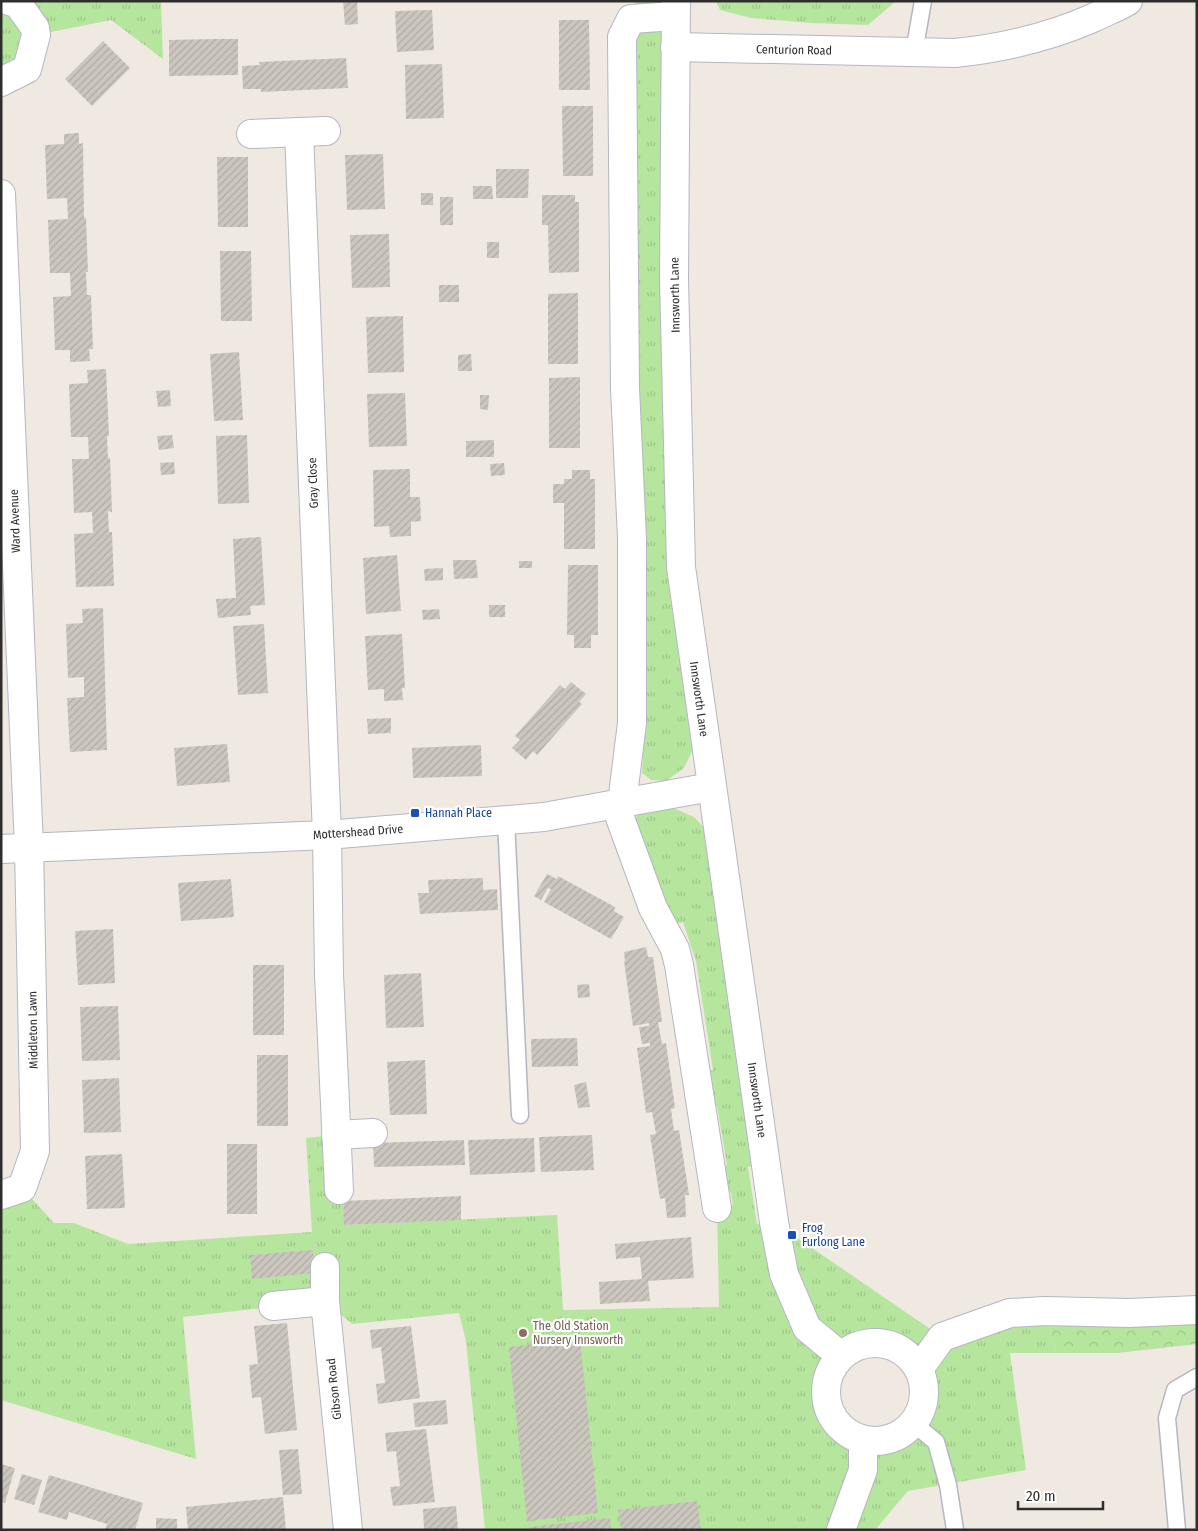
<svg xmlns="http://www.w3.org/2000/svg" width="1198" height="1531" font-family="'Fira Sans Condensed',sans-serif">
<style>
.grass{fill:url(#grass-tufts);fill-rule:evenodd}
.forest{fill:url(#forest-crowns)}
.building{fill:url(#building-hatch)}
.lines{fill:none;stroke-linecap:round;stroke-linejoin:round}
.lane-casing{stroke:#b4b7c1;stroke-width:19}
.street-casing{stroke:#b4b7c1;stroke-width:30}
.secondary-casing{stroke:#b4b7c1;stroke-width:30}
.lane{stroke:#fff;stroke-width:16}
.street{stroke:#fff;stroke-width:28}
.secondary{stroke:#fff;stroke-width:28}
.transit-dot{fill:#1a4fb4;stroke:#fff;stroke-width:2}
.education-dot{fill:#8d6e63;stroke:#fff;stroke-width:2}
.labels{text-anchor:middle;dominant-baseline:central;stroke-width:4.5;stroke-linejoin:round;paint-order:stroke}
.street-label{font-size:12px;fill:#2e2e2e;stroke:#fff}
.transit-label{font-size:12px;fill:#164399;stroke:#fff;text-anchor:start}
.education-label{font-size:12px;fill:#785e54;stroke:#fff;text-anchor:start}
</style>
<defs>
<pattern id="grass-tufts" width="24" height="20" patternUnits="userSpaceOnUse" patternTransform="scale(1.25)"><rect width="24" height="20" fill="#b6e59e"/><path d="M3 7l-1-3M5 7V3M7 7l1-3M15 17l-1-3M17 17v-4M19 17l1-3" fill="none" stroke="#9dc588"/></pattern>
<pattern id="forest-crowns" width="20" height="18" patternUnits="userSpaceOnUse" patternTransform="scale(1.25)"><rect width="20" height="18" fill="#b6e59e"/><path d="M2 6a3 3 0 1 1 6 0M12 15a3 3 0 1 1 6 0" fill="none" stroke="#9dc588"/></pattern>
<pattern id="building-hatch" width="6" height="6" patternUnits="userSpaceOnUse" patternTransform="scale(1.25)"><rect width="6" height="6" fill="#cbc7bf"/><path d="M-1 1l2-2M0 6l6-6M5 7l2-2" fill="none" stroke="#afaba4"/></pattern>
</defs>
<rect width="100%" height="100%" fill="#efe9e1"/>
<g class="grass">
<polygon points="1,1 161,1 163,59 111,20 36,35 1,82"/>
<polygon points="636,1 676,1 695,745 684,768 666,781 651,780 642,773 645,724 631,19"/>
<polygon points="716,1 896,1 868,25 812,23 751,18 720,10"/>
<path d="M673,808L694,817L709,833L759,1164L748,1167L757,1224L774,1222L942,1337L1045,1311L1057,1353H1010L1026,1470L908,1491L875,1530H485L466,1341L459,1313L352,1324L325,1301L183,1317L196,1459L1,1400V1195L22,1188L54,1223H74L128,1244L312,1232L306,1138L336,1135L345,1225L557,1215L563,1310L719,1307L717,1208L733,1205L731,1193L722,1186L719,1167L727,1165L717,1106L710,1107L704,1071L713,1070L696,961L683,922L671,925L634,819L640,813ZM871,1343C880,1344 889,1344 897,1348C918,1358 928,1384 922,1406C919,1418 910,1429 899,1435C888,1441 877,1442 866,1439C820,1428 812,1371 853,1348C858,1345 866,1344 871,1343Z"/>
</g>
<polygon class="forest" points="1197,1310 1197,1344 1117,1353 1057,1353 1045,1311"/>
<g class="building">
<polygon points="343,1 357,1 358,24 345,25"/>
<polygon points="432,10 434,50 397,52 395,11"/>
<polygon points="559,20 589,20 590,90 559,90"/>
<polygon points="215,39 238,39 238,75 169,76 169,40"/>
<polygon points="103,41 130,68 92,106 65,79"/>
<polygon points="346,58 348,88 261,92 261,89 243,89 242,66 260,65 259,62"/>
<polygon points="442,64 444,118 406,119 405,65"/>
<polygon points="562,106 593,106 593,176 563,176"/>
<polygon points="79,133 79,144 83,143 84,218 86,218 88,272 86,272 87,295 91,295 93,349 89,349 90,361 70,362 70,350 55,350 53,297 71,296 70,273 50,273 48,220 68,219 67,198 47,199 45,145 64,144 64,134"/>
<polygon points="383,154 385,209 347,210 345,155"/>
<polygon points="217,157 248,157 248,227 218,227"/>
<polygon points="496,169 529,169 528,198 496,198"/>
<polygon points="473,186 492,186 493,199 473,199"/>
<rect x="421" y="193" width="12" height="12"/>
<polygon points="542,195 575,195 575,202 579,202 579,272 549,273 548,225 542,225"/>
<rect x="440" y="197" width="13" height="28"/>
<polygon points="389,234 390,287 352,288 350,235"/>
<rect x="487" y="242" width="12" height="16"/>
<polygon points="220,251 251,251 252,321 221,321"/>
<rect x="439" y="285" width="20" height="17"/>
<polygon points="578,293 578,364 548,364 548,294"/>
<polygon points="403,316 404,372 368,373 366,317"/>
<polygon points="239,352 243,420 214,421 210,354"/>
<polygon points="471,354 472,371 458,371 458,355"/>
<polygon points="106,369 109,436 107,436 108,458 110,458 112,512 108,511 109,532 112,532 114,586 76,587 74,534 93,533 92,512 74,513 72,459 89,459 88,437 71,437 69,384 88,383 87,370"/>
<polygon points="580,377 580,448 549,448 549,378"/>
<polygon points="170,390 171,406 158,407 156,391"/>
<polygon points="405,393 407,446 369,447 367,394"/>
<polygon points="480,395 489,395 488,410 480,409"/>
<polygon points="172,435 174,448 159,450 157,436"/>
<polygon points="247,435 249,503 218,504 216,436"/>
<polygon points="494,440 494,457 466,457 466,441"/>
<polygon points="174,462 175,474 161,475 160,463"/>
<polygon points="504,463 505,475 491,476 490,464"/>
<polygon points="410,469 410,497 420,497 421,521 411,522 411,536 390,537 389,526 374,527 373,470"/>
<polygon points="572,470 590,470 590,479 595,479 595,549 564,549 564,503 553,503 553,484 564,484 564,479 572,479"/>
<polygon points="261,537 265,605 250,606 251,615 218,618 216,599 236,598 233,539"/>
<polygon points="397,555 401,611 366,614 363,558"/>
<polygon points="453,560 476,560 478,578 454,579"/>
<rect x="519" y="561" width="13" height="7"/>
<polygon points="568,565 598,565 598,635 591,635 591,648 574,648 574,635 567,635"/>
<polygon points="443,568 443,580 425,581 424,569"/>
<rect x="489" y="605" width="16" height="12"/>
<polygon points="103,608 107,750 70,752 67,698 84,697 84,677 68,678 66,624 83,623 82,609"/>
<polygon points="439,609 440,619 423,620 422,610"/>
<polygon points="264,624 268,693 238,695 233,626"/>
<polygon points="402,634 405,688 402,688 403,700 384,701 384,689 368,690 365,636"/>
<polygon points="571,682 586,694 579,702 582,704 537,755 533,751 526,760 512,748 520,740 515,736 560,685 565,689"/>
<polygon points="391,718 391,733 368,734 367,719"/>
<polygon points="227,744 230,782 177,786 174,748"/>
<polygon points="481,745 482,776 413,778 412,748"/>
<polygon points="547,874 557,879 558,876 615,907 614,911 624,917 611,939 544,902 551,889 548,888 541,900 534,896"/>
<polygon points="483,878 483,890 497,889 498,910 420,914 418,893 429,893 428,880"/>
<polygon points="231,879 234,917 181,921 178,883"/>
<polygon points="113,929 115,983 78,985 75,931"/>
<polygon points="646,947 648,957 653,957 662,1022 658,1022 662,1044 666,1043 675,1108 671,1109 674,1131 679,1130 689,1195 685,1195 686,1217 667,1218 665,1198 660,1199 650,1135 656,1134 652,1112 646,1113 637,1048 650,1046 650,1043 642,1044 639,1027 649,1026 649,1023 633,1026 624,961 625,961 624,952"/>
<rect x="253" y="965" width="31" height="70"/>
<polygon points="421,973 424,1027 386,1028 384,975"/>
<polygon points="589,984 590,997 578,998 577,985"/>
<polygon points="118,1006 120,1060 82,1061 80,1007"/>
<polygon points="577,1038 578,1066 532,1067 531,1039"/>
<rect x="257" y="1055" width="31" height="71"/>
<polygon points="425,1060 427,1114 390,1115 387,1062"/>
<polygon points="119,1078 121,1132 84,1133 82,1080"/>
<polygon points="586,1082 590,1107 578,1108 574,1085"/>
<polygon points="592,1135 594,1170 541,1172 539,1137"/>
<polygon points="534,1138 535,1172 470,1175 468,1140"/>
<polygon points="464,1140 465,1165 374,1167 373,1143"/>
<rect x="227" y="1144" width="30" height="70"/>
<polygon points="122,1154 125,1208 87,1209 85,1156"/>
<polygon points="461,1196 461,1220 344,1225 343,1201"/>
<polygon points="691,1237 694,1278 648,1281 650,1301 600,1304 599,1282 642,1279 640,1257 616,1259 615,1244"/>
<polygon points="313,1250 315,1273 252,1279 250,1255"/>
<polygon points="287,1323 297,1430 265,1434 261,1397 252,1398 249,1365 258,1364 254,1326"/>
<polygon points="411,1326 420,1398 378,1404 376,1384 385,1383 381,1347 372,1349 370,1330"/>
<polygon points="580,1339 598,1513 527,1521 509,1347"/>
<polygon points="446,1400 448,1424 415,1427 413,1403"/>
<polygon points="426,1429 435,1502 393,1506 390,1487 400,1486 396,1451 387,1452 385,1433"/>
<polygon points="298,1449 302,1494 283,1495 279,1450"/>
<polygon points="1,1464 15,1468 5,1503 1,1502"/>
<polygon points="22,1474 42,1480 34,1505 14,1499"/>
<polygon points="49,1475 143,1503 135,1530 105,1530 107,1524 69,1512 67,1520 38,1512"/>
<polygon points="283,1497 286,1530 188,1530 186,1507"/>
<polygon points="697,1501 701,1530 621,1530 618,1510"/>
<polygon points="456,1506 458,1530 424,1530 423,1509"/>
<polygon points="156,1518 177,1519 177,1530 156,1530"/>
<polygon points="610,1518 611,1530 529,1530 529,1527"/>
</g>
<g class="lines">
<g class="lane-casing">
<g id="lane">
<polyline points="914,52 923,1"/>
<polyline points="506,820 520,1115"/>
<polyline points="913,1423 936,1442 948,1485 955,1530"/>
<polyline points="1177,1530 1167,1418 1175,1390 1197,1377"/>
</g>
</g>
<g class="street-casing">
<g id="street">
<polyline points="1,82 27,69 36,35 35,28 18,4 9,1"/>
<polyline points="299,132 327,835 329,974 339,1190"/>
<polyline points="251,134 326,131"/>
<polyline points="1,194 29,847 35,1151 22,1188 1,1195"/>
<polyline points="622,803 632,723 632,538 625,388 622,37 631,19 675,16"/>
<polyline points="615,804 653,908 675,949 679,965 717,1208"/>
<polyline points="1,849 327,835 544,817 711,787"/>
<polyline points="336,1135 373,1133"/>
<polyline points="325,1267 325,1301"/>
<polyline points="273,1306 325,1301 348,1530"/>
<polyline points="919,1369 942,1337 1010,1313 1045,1311 1129,1313 1197,1310"/>
</g>
</g>
<g class="secondary-casing">
<g id="secondary">
<polyline points="676,1 674,279 681,567 774,1222 784,1274 807,1328 841,1356"/>
<path d="M675,47L955,53C1004,48 1047,38 1093,18C1104,12 1117,8 1128,1"/>
<circle cx="875" cy="1392" r="49"/>
<polyline points="841,1530 863,1470 863,1440"/>
</g>
</g>
<use href="#lane" class="lane"/>
<use href="#street" class="street"/>
<use href="#secondary" class="secondary"/>
</g>
<g class="transit-dot">
<rect x="410" y="808" width="10" height="10" rx="2.5"/>
<rect x="787" y="1230" width="10" height="10" rx="2.5"/>
</g>
<circle class="education-dot" cx="523" cy="1333" r="5"/>
<g class="labels">
<g class="street-label">
<text transform="translate(794 50) rotate(1)">Centurion Road</text>
<text transform="translate(675 295) rotate(-91)">Innsworth Lane</text>
<text transform="translate(313 483) rotate(-92)">Gray Close</text>
<text transform="translate(15 521) rotate(-92)">Ward Avenue</text>
<text transform="translate(699 699) rotate(82)">Innsworth Lane</text>
<text transform="translate(358 832) rotate(-4)">Mottershead Drive</text>
<text transform="translate(33 1030) rotate(-91)">Middleton Lawn</text>
<text transform="translate(757 1100) rotate(82)">Innsworth Lane</text>
<text transform="translate(334 1389) rotate(-96)">Gibson Road</text>
</g>
<g class="transit-label">
<text x="425" y="813">Hannah Place</text>
<text x="802" y="1228">Frog<tspan x="802" dy="14">Furlong Lane</tspan></text>
</g>
<g class="education-label">
<text x="533" y="1326">The Old Station<tspan x="533" dy="14">Nursery Innsworth</tspan></text>
</g>
</g>
<rect width="1198" height="1531" fill="none" stroke="#2e2e2e" stroke-width="5"/>
<path d="M1018 1501v8h85v-8" fill="none" stroke="#2e2e2e" stroke-width="2.5"/>
<text x="1026" y="1501" font-size="15" fill="#2e2e2e" stroke="#ffffff" stroke-width="4" paint-order="stroke">20 m</text>
</svg>
